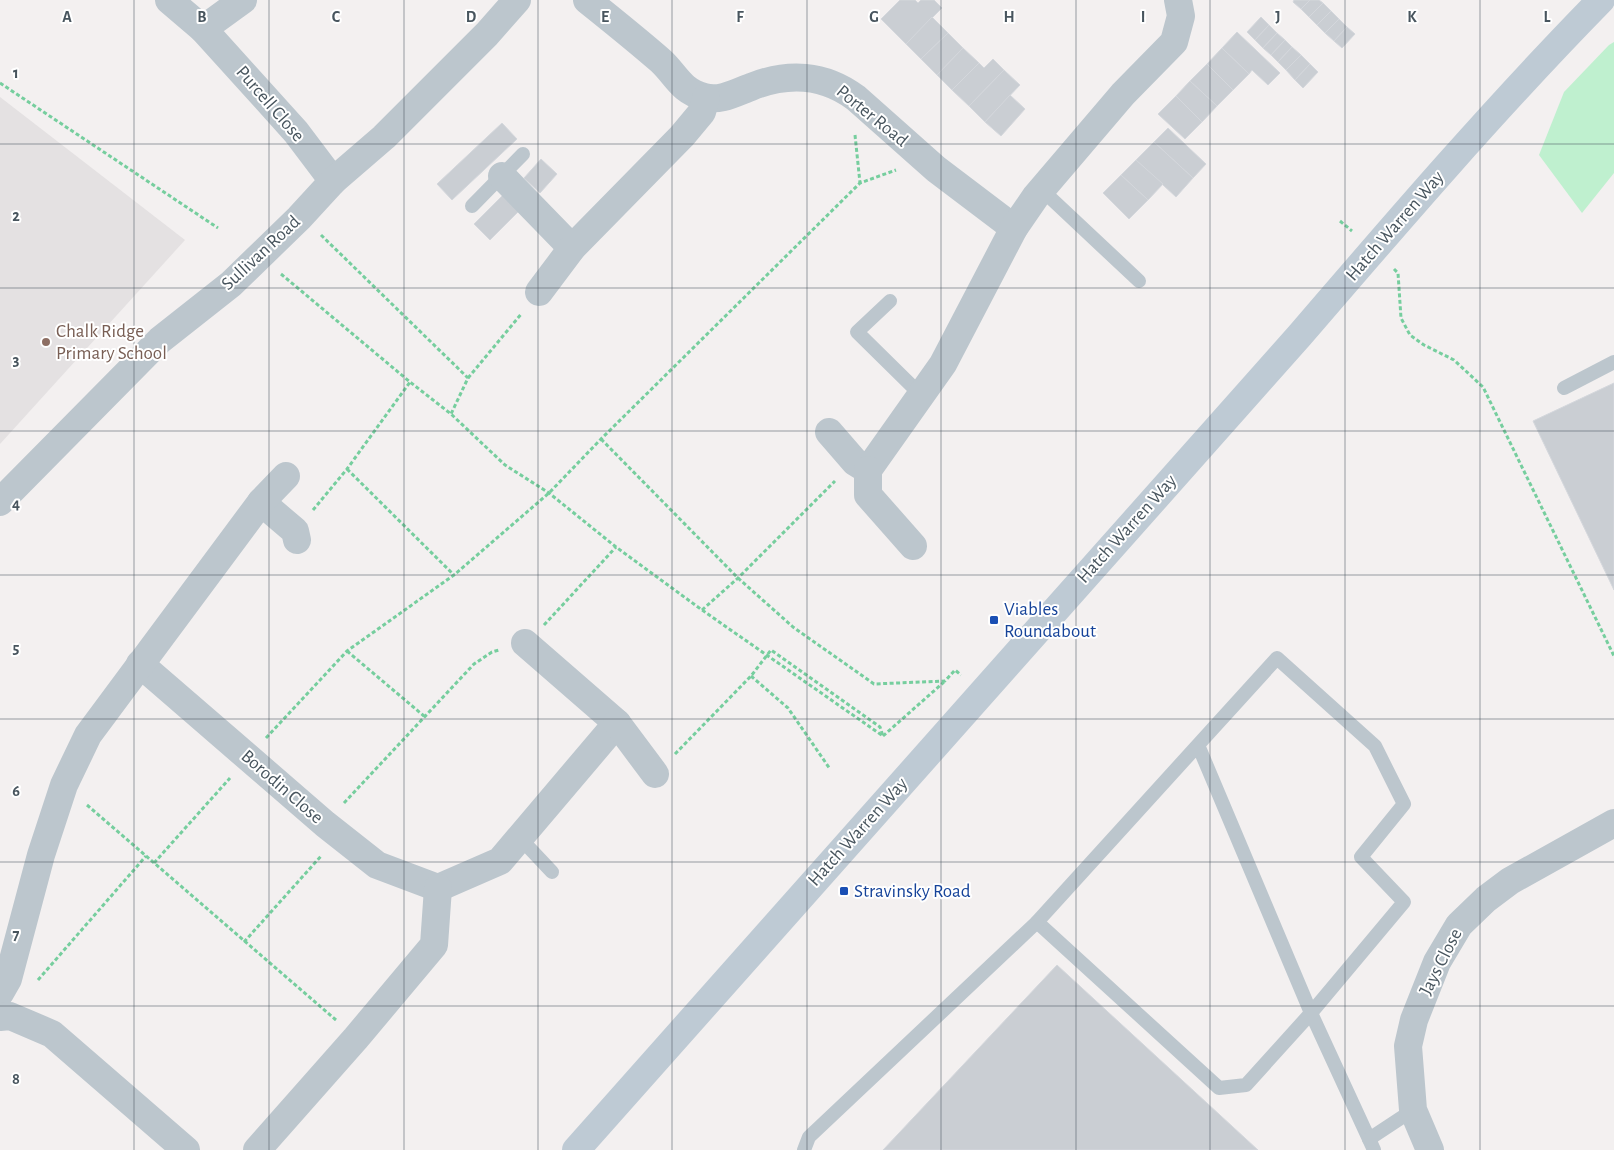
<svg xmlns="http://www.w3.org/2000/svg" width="1614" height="1150" font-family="'Alegreya Sans',sans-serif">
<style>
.education{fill:#e4e1e2}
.green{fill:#bff0cf}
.building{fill:#caced3;stroke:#d4d7dc}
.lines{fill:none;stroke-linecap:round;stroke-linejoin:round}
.path{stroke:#76ce9e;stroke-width:3;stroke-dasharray:4 2.5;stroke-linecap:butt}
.lane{stroke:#bcc6cd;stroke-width:14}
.street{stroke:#bcc6cd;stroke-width:28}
.secondary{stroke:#becad4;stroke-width:28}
.grid{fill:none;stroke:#48555e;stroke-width:1;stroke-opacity:0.55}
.education-dot{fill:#8d6e63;stroke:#fff;stroke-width:2}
.transit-dot{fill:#1a4fb4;stroke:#fff;stroke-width:2}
.labels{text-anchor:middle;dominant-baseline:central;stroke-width:4;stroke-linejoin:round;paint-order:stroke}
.street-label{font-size:19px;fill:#48555e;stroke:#fff}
.education-label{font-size:19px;fill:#785e54;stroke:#fff;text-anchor:start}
.transit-label{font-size:19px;fill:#164399;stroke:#fff;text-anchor:start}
.grid-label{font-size:16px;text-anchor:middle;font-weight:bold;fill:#48555e;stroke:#fff;stroke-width:4;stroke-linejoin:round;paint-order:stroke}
</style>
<rect width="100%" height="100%" fill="#f3f0f0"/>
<polygon class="education" points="0,97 185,240 0,444"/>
<polygon class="green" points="1614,42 1614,173 1582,213 1539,155 1564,92 1609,45"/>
<g class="building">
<polygon points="900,0 915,0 918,3 921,0 934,0 942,8 906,44 881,19"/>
<polygon points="1294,0 1310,0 1301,9 1293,2"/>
<polygon points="1310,0 1319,0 1323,3 1309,17 1301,9"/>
<polygon points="1323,3 1331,11 1317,25 1309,17"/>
<polygon points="1331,11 1339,19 1325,33 1317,25"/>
<polygon points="932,17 948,33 921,59 906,44"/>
<polygon points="1261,17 1269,25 1255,40 1247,32"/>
<polygon points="1339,19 1347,27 1334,41 1325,33"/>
<polygon points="1269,25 1277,33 1263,48 1255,40"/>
<polygon points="1347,27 1355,34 1342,48 1334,41"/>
<polygon points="1237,32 1280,73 1268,85 1252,70 1249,74 1222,48"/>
<polygon points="948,33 963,48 937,75 921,59"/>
<polygon points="1277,33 1285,40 1271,55 1263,48"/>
<polygon points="1285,40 1292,47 1278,62 1271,55"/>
<polygon points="1292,47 1301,55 1286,70 1278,62"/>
<polygon points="963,48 979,63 952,90 937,75"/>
<polygon points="1222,48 1249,74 1233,90 1207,64"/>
<polygon points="1301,55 1310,64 1295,80 1286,70"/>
<polygon points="993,59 1004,70 969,106 952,90 979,63 984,68"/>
<polygon points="1207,64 1233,90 1217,106 1190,81"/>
<polygon points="1310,64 1318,72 1303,88 1295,80"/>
<polygon points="1004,70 1020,85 985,122 969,106"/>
<polygon points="1190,81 1217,106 1202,122 1176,96"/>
<polygon points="1010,95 1025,109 1001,136 985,122"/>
<polygon points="1176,96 1202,122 1185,139 1158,114"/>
<polygon points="502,123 517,139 452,200 437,184"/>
<polygon points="1168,128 1206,164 1193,178 1154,142"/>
<polygon points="1154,142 1193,178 1176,197 1136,160"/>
<polygon points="541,159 557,174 540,193 524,178"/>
<polygon points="1136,160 1163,184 1148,200 1121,175"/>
<polygon points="1121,175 1148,200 1129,219 1103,193"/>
<polygon points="507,191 523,207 490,240 474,224"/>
<polygon points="1614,383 1614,590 1533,421"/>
<polygon points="1057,965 1258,1150 883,1150"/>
</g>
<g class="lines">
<g class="path">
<polyline points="0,83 218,228"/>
<polyline points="855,135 860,183"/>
<polyline points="1340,221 1352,231"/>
<polyline points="321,235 468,378 451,414"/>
<polyline points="1394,269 1398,273 1401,318 1410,335 1424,345 1454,360 1483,387 1614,656"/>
<polyline points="281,274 410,382 451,414 505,465 549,493 616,547 702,610 883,736"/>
<polyline points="468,378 522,313"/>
<polyline points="601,439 738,578 793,627 874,684 945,681 955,670 961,675"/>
<polyline points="347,469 454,575"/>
<polyline points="313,510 347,469 410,382"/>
<polyline points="702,610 738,578 835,481"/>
<polyline points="544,625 616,547"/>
<polyline points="347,651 424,716"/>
<polyline points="751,676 788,708 830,769"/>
<polyline points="883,736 944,682"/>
<polyline points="266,738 347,651 454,575 549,493 601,439 860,183 896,170"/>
<polyline points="675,754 751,676 771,650 880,727 883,736"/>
<polyline points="344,803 474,664 492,652 499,650"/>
<polyline points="87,805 336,1020"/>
<polyline points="154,863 230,778"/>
<polyline points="244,942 322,855"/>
<polyline points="38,980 146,856"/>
</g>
<g class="lane">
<polyline points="1041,189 1139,281"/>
<polyline points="472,206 523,154"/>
<polyline points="890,301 857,332 921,395"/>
<polyline points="1564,388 1614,362"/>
<polyline points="1198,745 1311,1013 1404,902 1361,857 1404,804 1375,746 1277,658 1037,922 1219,1088 1246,1085 1311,1013 1369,1139"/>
<polyline points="520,838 552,872"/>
<polyline points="804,1150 809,1137 1037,922"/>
<polyline points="1374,1150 1369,1139 1413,1110"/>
</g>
<g class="street">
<polyline points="169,0 203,29"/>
<polyline points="243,0 203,29 296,132 333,181"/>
<path d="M587,0C612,20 637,40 661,61C677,76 680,90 704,97C720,102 737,92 751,87C788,72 824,74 856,98L936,169L1014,228"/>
<polyline points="502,176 572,248"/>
<polyline points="539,292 572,248 682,136 702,112 706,98"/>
<polyline points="829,432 855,462 868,470 943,364 1014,228 1036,196 1123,94 1174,42 1181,16 1178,0"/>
<polyline points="868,470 868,495 913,546"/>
<polyline points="0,502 160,340 231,284 299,218 333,181 384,137 487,34 517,0"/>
<polyline points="261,502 295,531 297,540"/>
<polyline points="140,664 325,824 377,865 438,888 500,861 617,723 525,643"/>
<polyline points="617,723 655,774"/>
<polyline points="0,993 8,979 41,855 64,785 88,735 261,502 286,476"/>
<polyline points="0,1017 10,1016 52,1034 186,1150"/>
<polyline points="257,1150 356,1038 434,945 438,888"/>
<polyline points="1430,1150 1413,1110 1408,1046 1414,1020 1437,962 1459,925 1486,899 1510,881 1614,823"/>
</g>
<path class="secondary" d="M576,1150L1300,335C1398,221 1496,107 1601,0"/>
</g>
<path class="grid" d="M134,0V1150M269,0V1150M404,0V1150M538,0V1150M672,0V1150M807,0V1150M941,0V1150M1076,0V1150M1210,0V1150M1345,0V1150M1480,0V1150M0,144H1614M0,288H1614M0,431H1614M0,575H1614M0,719H1614M0,862H1614M0,1006H1614"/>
<circle class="education-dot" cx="46" cy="342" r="5"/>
<g class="transit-dot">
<rect x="989" y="615" width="10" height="10" rx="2.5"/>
<rect x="839" y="886" width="10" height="10" rx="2.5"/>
</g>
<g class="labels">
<g class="street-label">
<text transform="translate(270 104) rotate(49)">Purcell Close</text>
<text transform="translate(872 116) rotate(39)">Porter Road</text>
<text transform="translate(1395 226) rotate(-49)">Hatch Warren Way</text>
<text transform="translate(261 253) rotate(-43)">Sullivan Road</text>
<text transform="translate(1127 529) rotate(-48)">Hatch Warren Way</text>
<text transform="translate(282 787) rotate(41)">Borodin Close</text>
<text transform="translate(858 832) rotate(-48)">Hatch Warren Way</text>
<text transform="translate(1441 962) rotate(-63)">Jays Close</text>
</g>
<g class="education-label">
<text x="56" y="331">Chalk Ridge<tspan x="56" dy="22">Primary School</tspan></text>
</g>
<g class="transit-label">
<text x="1004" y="609">Viables<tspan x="1004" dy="22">Roundabout</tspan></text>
<text x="854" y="891">Stravinsky Road</text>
</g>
</g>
<g class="grid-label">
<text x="67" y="22">A</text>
<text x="202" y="22">B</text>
<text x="336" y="22">C</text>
<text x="471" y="22">D</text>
<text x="605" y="22">E</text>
<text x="740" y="22">F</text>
<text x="874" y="22">G</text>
<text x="1009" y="22">H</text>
<text x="1143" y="22">I</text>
<text x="1278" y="22">J</text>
<text x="1412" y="22">K</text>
<text x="1547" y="22">L</text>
<text x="16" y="78">1</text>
<text x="16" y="221">2</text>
<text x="16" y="365">3</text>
<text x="16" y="509">4</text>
<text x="16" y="653">5</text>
<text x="16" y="796">6</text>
<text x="16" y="940">7</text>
<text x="16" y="1084">8</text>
</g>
</svg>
